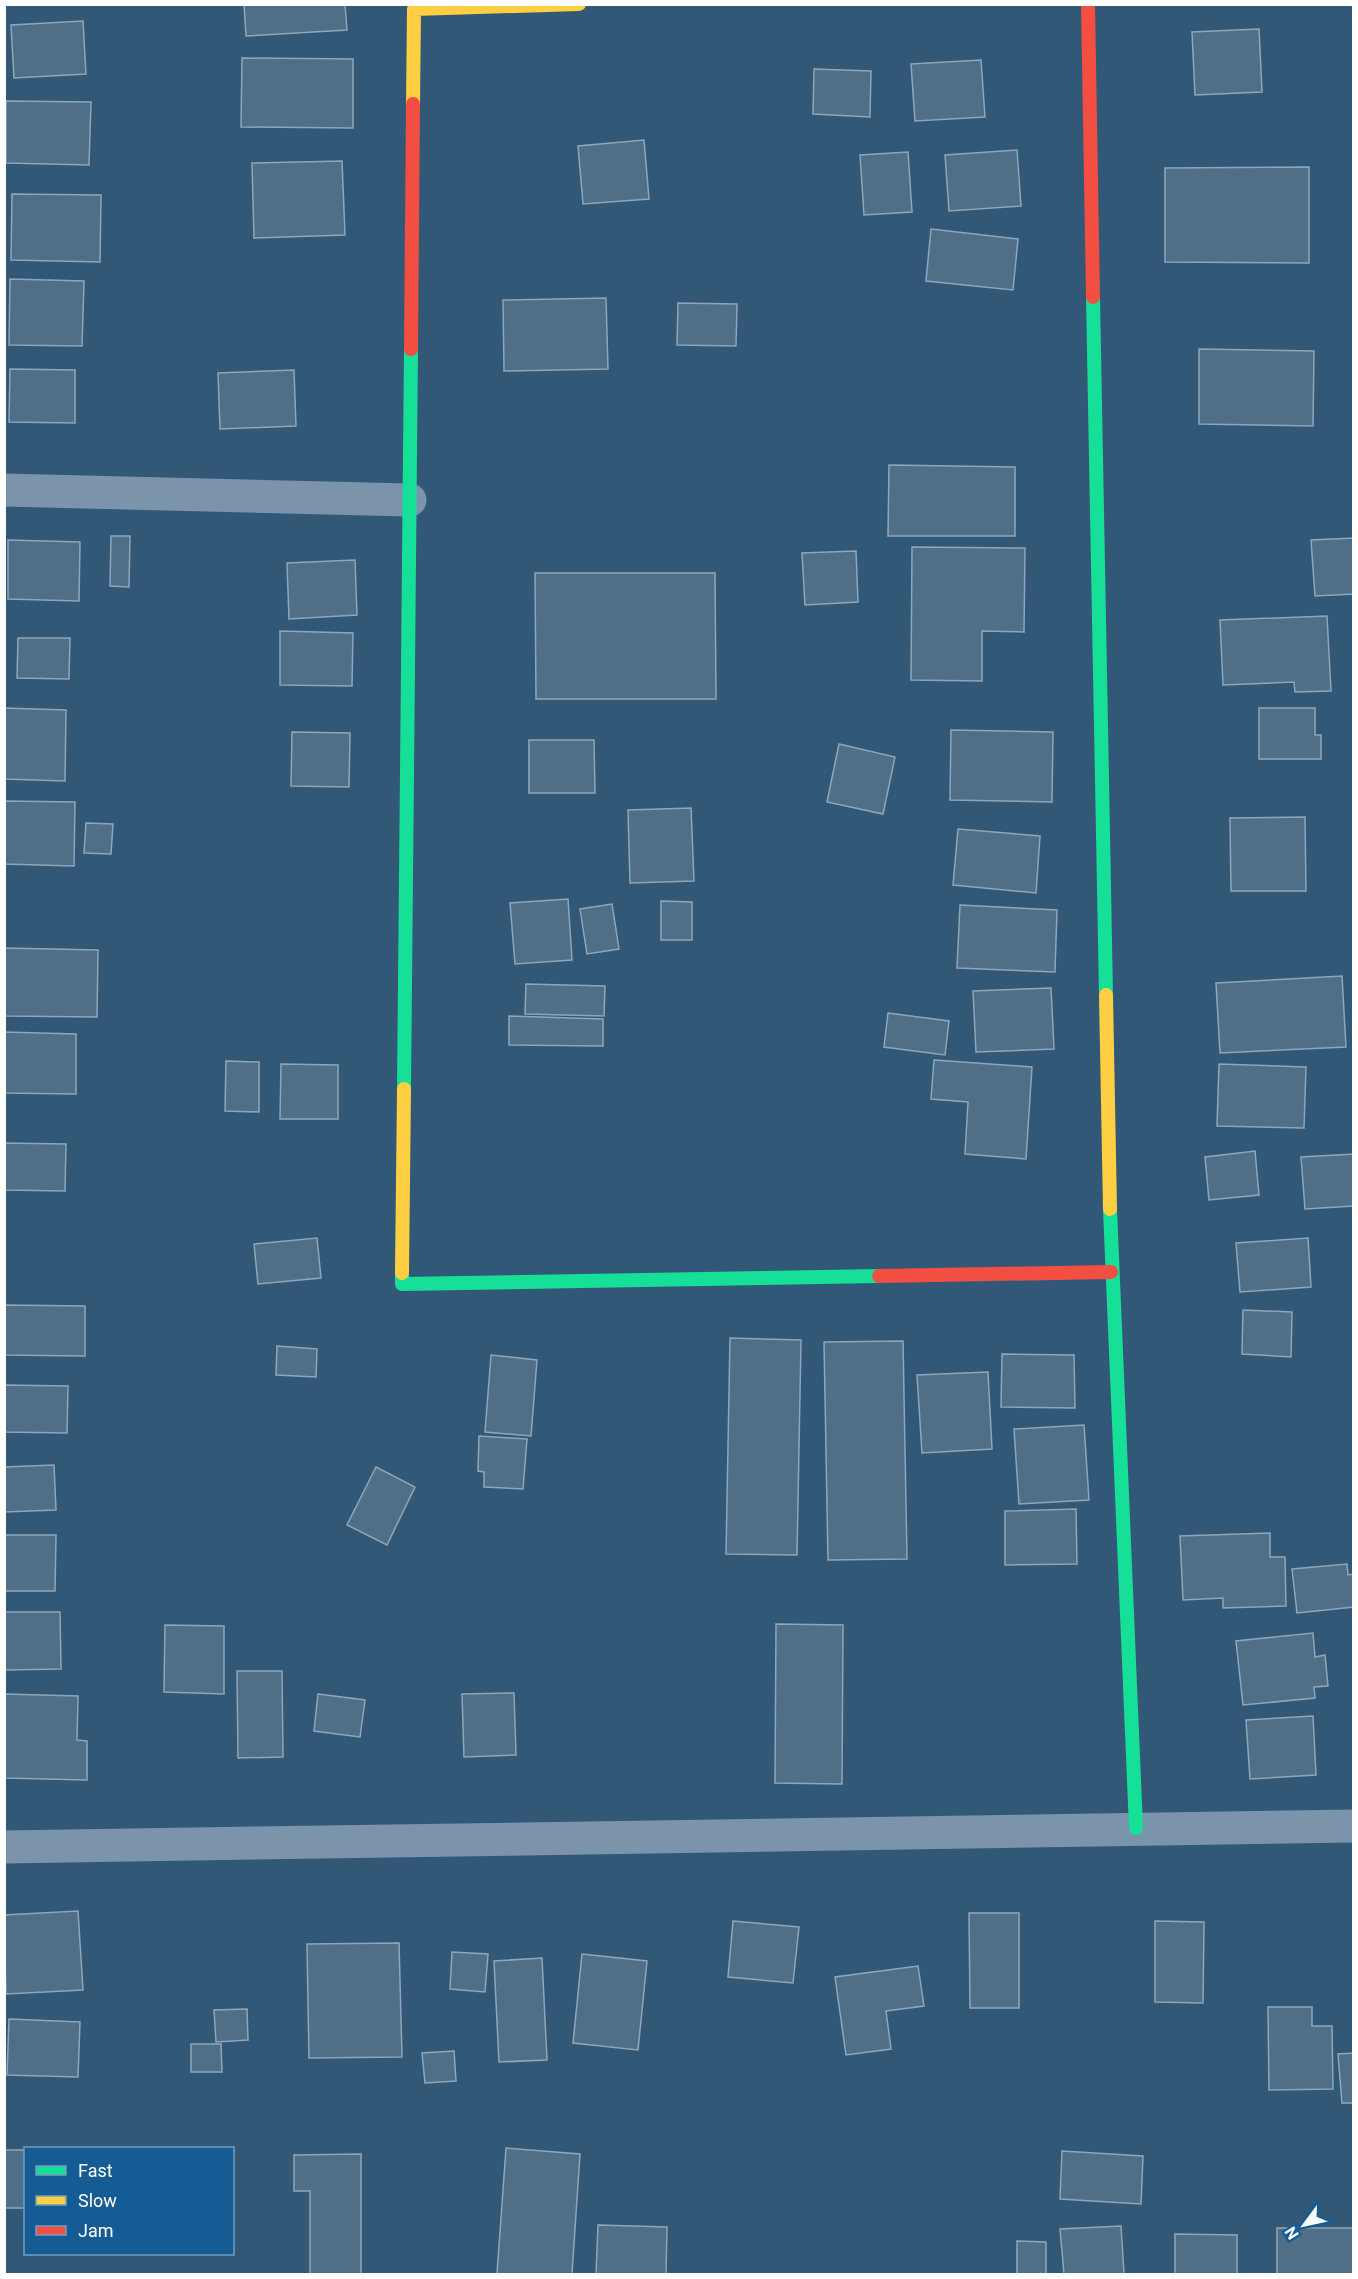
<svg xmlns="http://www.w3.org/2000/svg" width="1358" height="2279" font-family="Roboto,sans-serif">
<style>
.building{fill:#4f6e87;stroke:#90a6b8;stroke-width:1.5}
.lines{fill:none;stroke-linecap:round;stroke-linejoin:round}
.street{stroke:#7b94ab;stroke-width:33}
.fast{stroke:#16e098;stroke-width:14}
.slow{stroke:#ffcf43;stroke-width:14}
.jam{stroke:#f24e42;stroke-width:14}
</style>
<rect width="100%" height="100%" fill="#325878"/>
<g class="building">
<polygon points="244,4 345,4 347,30 246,36"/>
<polygon points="83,21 86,74 14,78 11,25"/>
<polygon points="1259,29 1262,92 1195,95 1192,32"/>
<polygon points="242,58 353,59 353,128 241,127"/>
<polygon points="981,60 985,117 915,121 911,64"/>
<polygon points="814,69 871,71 870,117 813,114"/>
<polygon points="6,101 91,102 89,165 6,163"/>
<polygon points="644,140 649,199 583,204 578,146"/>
<polygon points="1017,150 1021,206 949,211 945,155"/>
<polygon points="908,152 912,212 864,215 860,155"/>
<polygon points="342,161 345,235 254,238 252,163"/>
<polygon points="1309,167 1309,263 1165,262 1165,168"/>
<polygon points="12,194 101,195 100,262 11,260"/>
<polygon points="931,229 1018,239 1013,290 926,281"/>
<polygon points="10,279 84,281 82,346 9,345"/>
<polygon points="606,298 608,369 504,371 503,300"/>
<polygon points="678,303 737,304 736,346 677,345"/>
<polygon points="1199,349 1314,351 1313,426 1199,424"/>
<polygon points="10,369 75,370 75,423 9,422"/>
<polygon points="294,370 296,426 220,429 218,373"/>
<polygon points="889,465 1015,467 1015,536 888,536"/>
<polygon points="111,536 130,536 129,587 110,586"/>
<polygon points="1354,538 1354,594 1315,596 1311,540"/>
<polygon points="8,540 80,542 79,601 8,599"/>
<polygon points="912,547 1025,548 1024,632 982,631 982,681 911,680"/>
<polygon points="856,551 858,602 805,605 802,553"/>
<polygon points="355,560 357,615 289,619 287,563"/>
<polygon points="535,573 715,573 716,699 536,699"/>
<polygon points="1327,616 1331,691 1295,692 1294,682 1223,685 1220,620"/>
<polygon points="280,631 353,633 352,686 280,685"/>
<polygon points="18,638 70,638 69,679 17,678"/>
<polygon points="4,708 66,710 65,781 4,779"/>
<polygon points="1259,708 1315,708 1315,735 1321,735 1321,759 1259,759"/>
<polygon points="951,730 1053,732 1052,802 950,800"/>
<polygon points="292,732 350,733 349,787 291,786"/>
<polygon points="529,740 594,740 595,793 529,793"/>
<polygon points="839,744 895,757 883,814 827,802"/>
<polygon points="4,801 75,802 74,866 4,864"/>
<polygon points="691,808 694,881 630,883 628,810"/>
<polygon points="1305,817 1306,891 1231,891 1230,818"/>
<polygon points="86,823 113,824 111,854 84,853"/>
<polygon points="958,829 1040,836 1036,893 953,885"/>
<polygon points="568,899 572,960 515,964 510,903"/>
<polygon points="661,901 692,902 692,940 661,940"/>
<polygon points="612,904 619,949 587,954 580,909"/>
<polygon points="960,905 1057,910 1055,972 957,968"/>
<polygon points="4,948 98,950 97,1017 4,1016"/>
<polygon points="1342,976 1346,1047 1220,1053 1216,983"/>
<polygon points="526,984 605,986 604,1016 525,1014"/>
<polygon points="1051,988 1054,1049 976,1052 973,991"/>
<polygon points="888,1013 949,1021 945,1055 884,1047"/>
<polygon points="509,1016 603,1019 603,1046 509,1045"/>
<polygon points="4,1032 76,1034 76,1094 4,1093"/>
<polygon points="934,1060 1032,1067 1026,1159 965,1154 968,1102 931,1099"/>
<polygon points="226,1061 259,1062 259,1112 225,1111"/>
<polygon points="281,1064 338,1065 338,1119 280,1119"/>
<polygon points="1219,1064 1306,1067 1304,1128 1217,1126"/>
<polygon points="4,1143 66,1144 65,1191 4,1190"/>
<polygon points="1255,1151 1259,1195 1209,1200 1205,1157"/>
<polygon points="1354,1154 1354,1206 1305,1209 1301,1157"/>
<polygon points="317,1238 321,1278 258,1284 254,1244"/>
<polygon points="1308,1238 1311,1287 1240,1292 1236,1243"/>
<polygon points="4,1305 85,1306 85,1356 4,1355"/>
<polygon points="1243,1310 1292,1312 1291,1357 1242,1354"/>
<polygon points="730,1338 801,1340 797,1555 726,1554"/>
<polygon points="903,1341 907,1559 828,1560 824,1342"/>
<polygon points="277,1346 317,1349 316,1377 276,1375"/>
<polygon points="1002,1354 1074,1355 1075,1408 1001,1407"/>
<polygon points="491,1355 537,1360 531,1436 485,1432"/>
<polygon points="988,1372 992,1449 922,1453 917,1375"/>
<polygon points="4,1385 68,1386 67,1433 4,1432"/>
<polygon points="1084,1425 1089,1500 1019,1504 1014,1429"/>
<polygon points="479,1436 527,1439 523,1489 484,1487 484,1472 478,1471"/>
<polygon points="54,1465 56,1510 4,1512 4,1467"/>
<polygon points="376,1467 415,1487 387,1545 347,1525"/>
<polygon points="1076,1509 1077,1564 1005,1565 1005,1511"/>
<polygon points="1270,1533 1270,1557 1285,1557 1286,1606 1223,1608 1223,1598 1183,1600 1180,1536"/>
<polygon points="4,1535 56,1535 55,1591 4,1591"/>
<polygon points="1347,1564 1348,1575 1354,1574 1354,1607 1297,1613 1292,1569"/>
<polygon points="4,1612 60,1612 61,1669 4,1670"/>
<polygon points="776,1624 843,1625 842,1784 775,1783"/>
<polygon points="165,1625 224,1626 224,1694 164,1692"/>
<polygon points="1313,1633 1315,1657 1325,1655 1328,1686 1314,1687 1315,1698 1243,1705 1236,1641"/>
<polygon points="237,1671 282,1671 283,1757 238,1758"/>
<polygon points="514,1693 516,1755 464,1757 462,1694"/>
<polygon points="4,1694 78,1696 77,1740 87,1741 87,1780 4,1778"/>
<polygon points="318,1694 365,1700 360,1737 314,1731"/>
<polygon points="1313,1716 1316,1775 1250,1779 1246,1720"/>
<polygon points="78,1911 83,1990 6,1994 4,1915"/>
<polygon points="969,1913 1019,1913 1019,2008 970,2008"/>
<polygon points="733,1921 799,1927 793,1983 728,1977"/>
<polygon points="1155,1921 1204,1922 1203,2003 1155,2002"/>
<polygon points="399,1943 402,2057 309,2058 307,1944"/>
<polygon points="452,1952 488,1954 485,1992 450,1989"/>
<polygon points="582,1954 647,1961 638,2050 573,2043"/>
<polygon points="542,1958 547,2060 499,2062 494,1961"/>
<polygon points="918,1966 924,2006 886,2011 891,2049 846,2055 835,1977"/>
<polygon points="1268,2007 1312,2007 1312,2026 1332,2026 1333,2089 1269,2090"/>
<polygon points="247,2009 248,2040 216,2042 214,2010"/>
<polygon points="9,2019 80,2022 78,2077 7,2075"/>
<polygon points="191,2044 221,2044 222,2072 191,2072"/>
<polygon points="454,2051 456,2081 425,2083 422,2053"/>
<polygon points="1354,2053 1354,2103 1342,2103 1338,2054"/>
<polygon points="506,2148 580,2154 572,2274 497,2274"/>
<rect x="4" y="2150" width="22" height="58"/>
<polygon points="1062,2151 1143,2156 1141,2204 1060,2199"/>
<polygon points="361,2154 361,2274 310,2274 310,2191 294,2191 294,2155"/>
<polygon points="598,2225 667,2227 666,2274 596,2274"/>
<polygon points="1121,2226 1124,2274 1064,2274 1060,2229"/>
<rect x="1277" y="2228" width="77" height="46"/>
<polygon points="1175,2234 1237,2235 1237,2274 1175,2274"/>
<polygon points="1017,2241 1046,2242 1046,2274 1017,2274"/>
</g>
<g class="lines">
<g class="street">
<polyline points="4,490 410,500"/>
<polyline points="4,1847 1354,1826"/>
</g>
<g class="fast">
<polyline points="1093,297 1106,995"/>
<polyline points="404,1089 411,349"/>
<polyline points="1110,1209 1136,1828"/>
<polyline points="402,1273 402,1284 879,1276"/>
</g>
<g class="slow">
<polyline points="413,104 414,9 579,4"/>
<polyline points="1106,995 1110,1209"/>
<polyline points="402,1273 404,1089"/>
</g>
<g class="jam">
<polyline points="1088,4 1093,297"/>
<polyline points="411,349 413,104"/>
<polyline points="879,1276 1111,1272"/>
</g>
</g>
<rect width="1358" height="2279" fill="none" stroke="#ffffff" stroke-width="12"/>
<rect x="24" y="2147" width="210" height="108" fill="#155c95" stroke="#739dbf" stroke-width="1.5"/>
<rect x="36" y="2166" width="30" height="9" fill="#16e098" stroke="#739dbf" stroke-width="1.5"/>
<text x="78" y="2177" font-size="18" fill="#ffffff">Fast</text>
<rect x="36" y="2196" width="30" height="9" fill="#ffcf43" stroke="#739dbf" stroke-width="1.5"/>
<text x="78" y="2207" font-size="18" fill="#ffffff">Slow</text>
<rect x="36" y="2226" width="30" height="9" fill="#f24e42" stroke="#739dbf" stroke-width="1.5"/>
<text x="78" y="2237" font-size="18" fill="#ffffff">Jam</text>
<g transform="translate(1304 2225) rotate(237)" stroke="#155c95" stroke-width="4.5" paint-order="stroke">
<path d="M0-4.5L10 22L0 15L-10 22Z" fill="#ffffff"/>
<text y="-9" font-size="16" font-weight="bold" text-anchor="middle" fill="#ffffff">N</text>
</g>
</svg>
